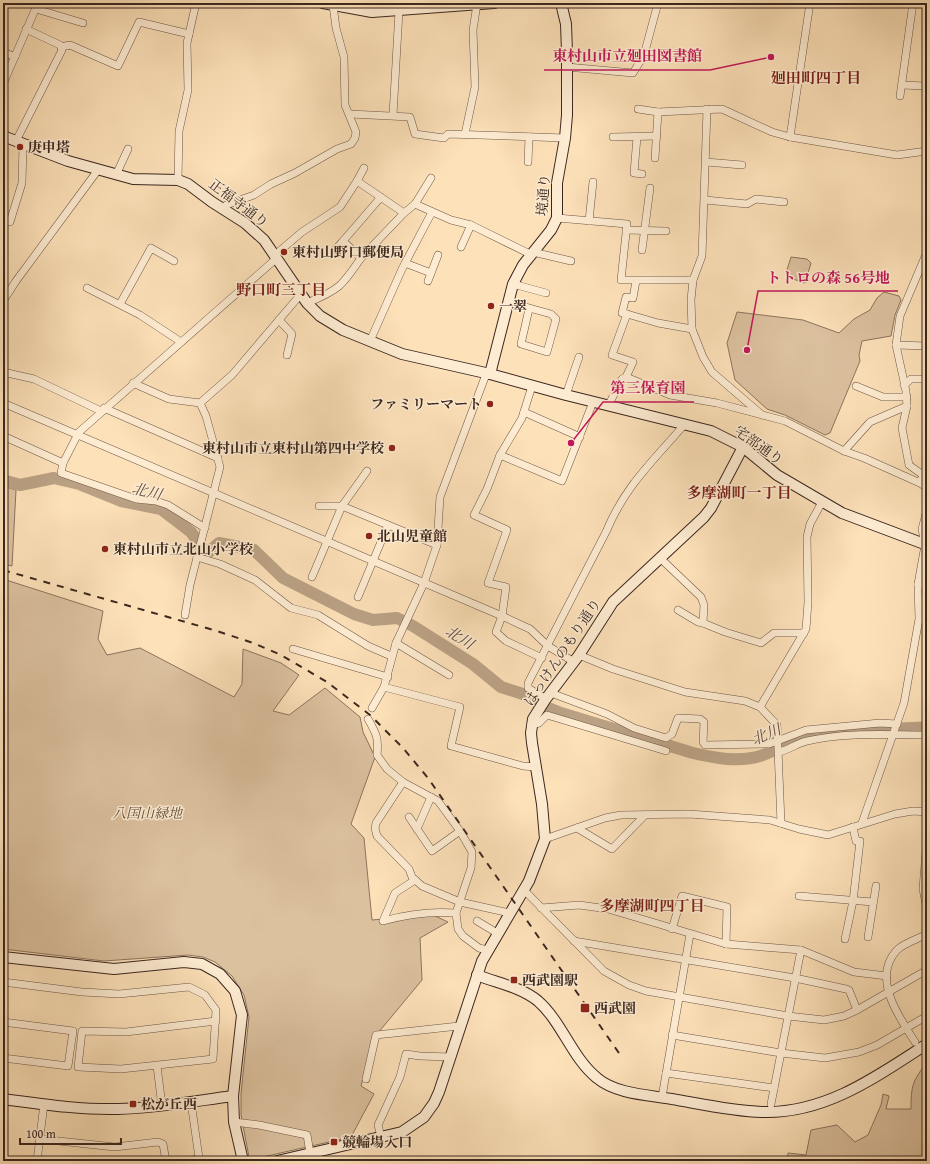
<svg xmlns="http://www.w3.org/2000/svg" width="930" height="1164" font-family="'Gentium Book Plus','Noto Serif JP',serif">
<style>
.green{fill:#dcc19f;stroke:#8c745f}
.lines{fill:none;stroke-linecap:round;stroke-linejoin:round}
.river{stroke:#bba285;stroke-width:12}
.street-casing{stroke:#6c5646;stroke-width:8}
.secondary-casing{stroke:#3b271f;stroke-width:12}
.street{stroke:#feecd2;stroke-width:7}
.secondary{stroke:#feecd2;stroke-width:10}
.rail{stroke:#3b271f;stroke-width:2;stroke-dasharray:7 7;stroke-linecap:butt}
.poi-dot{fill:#8f2418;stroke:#feecd2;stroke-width:1.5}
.labels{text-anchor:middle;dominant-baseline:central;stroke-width:3;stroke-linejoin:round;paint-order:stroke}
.poi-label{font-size:14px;font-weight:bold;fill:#3b271f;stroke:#feecd2;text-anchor:start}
.street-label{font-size:14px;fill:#3b271f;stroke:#feecd2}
.park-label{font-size:14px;font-style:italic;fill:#634e3f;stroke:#feecd2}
.neighbourhood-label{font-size:15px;font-weight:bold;fill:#7a1f14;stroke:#feecd2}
.water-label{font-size:15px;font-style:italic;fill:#614c3e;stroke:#feecd2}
.leader{fill:none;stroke:#c2185b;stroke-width:1.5}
.callout-dot{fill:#c2185b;stroke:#feecd2;stroke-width:1.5}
.callout-label{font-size:15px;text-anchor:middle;font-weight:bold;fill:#c2185b;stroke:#feecd2;stroke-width:3;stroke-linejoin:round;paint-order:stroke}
</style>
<rect width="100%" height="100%" fill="#fde1b9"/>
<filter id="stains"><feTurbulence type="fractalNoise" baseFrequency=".005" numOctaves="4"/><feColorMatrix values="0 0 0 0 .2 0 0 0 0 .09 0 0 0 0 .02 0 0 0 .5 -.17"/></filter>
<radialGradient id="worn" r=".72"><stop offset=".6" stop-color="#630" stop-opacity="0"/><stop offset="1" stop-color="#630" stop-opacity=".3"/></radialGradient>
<g class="green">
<polygon points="791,257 807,259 811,263 805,283 787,277 786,273"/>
<polygon points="884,292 899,296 901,300 895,315 891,336 862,341 859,355 860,361 830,433 825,435 785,415 767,409 735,380 727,343 737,312 803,320 839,333 854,319 870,310 877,298"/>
<polygon points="3,486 16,490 12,566 3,564"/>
<polygon points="3,579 103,611 98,639 107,655 140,648 234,697 242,684 243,649 281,663 299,675 273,711 289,715 325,688 360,717 363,732 375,757 351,824 364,838 372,920 433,915 448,922 420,938 422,980 373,1039 361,1086 374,1094 351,1137 254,1159 249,1157 241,1115 241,1093 249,1017 244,995 232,976 215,962 203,957 188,955 104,961 3,949"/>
<path d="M927,1062V1161H787L788,1153L806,1155L811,1130L837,1125L855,1142L868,1135L881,1105L883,1094L889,1096L886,1109H911C911,1084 913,1081 927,1062Z"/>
</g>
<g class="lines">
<path class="river" d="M3,480L20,485L54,478L79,484L121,501L161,509L191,532L204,550L210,551L219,543L254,550L283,578L354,614L373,620L397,618L413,626L473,664L501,687L523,694L546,707L561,713L693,753C719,759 746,764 770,752C781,746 794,737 806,734C845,726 887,731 927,727"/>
<g class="street-casing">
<g id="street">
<polyline points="36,9 83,23"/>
<polyline points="61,47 70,45 118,66 139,22 189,34"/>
<polyline points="3,52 15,57"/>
<polyline points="567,67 633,73 644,55 658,3"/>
<polyline points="3,84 38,3"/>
<polyline points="902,85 925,86"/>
<polyline points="900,96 913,3"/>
<polyline points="638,109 658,112 722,109 772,132 790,137 897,155 927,151"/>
<polyline points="707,109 702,256 693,280 691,300 692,329 703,357 712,372 762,415"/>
<polyline points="350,114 410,117 415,134 444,138 448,134 565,138"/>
<polyline points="393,115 399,11"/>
<polyline points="465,134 475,87 473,30 477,4"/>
<polyline points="613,137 657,136"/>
<polyline points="637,137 634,173 642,174"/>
<polyline points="790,137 810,3"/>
<polyline points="16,141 62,50 60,45 26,29"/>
<polyline points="655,158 658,112"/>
<polyline points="528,162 529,137"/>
<polyline points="706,162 742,165"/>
<polyline points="364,168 357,181 404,213 361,258 343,241 381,197"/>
<polyline points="116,175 128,149"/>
<polyline points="178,180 179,131 188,90 187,43 196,3"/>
<polyline points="705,200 747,204 756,199 784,202"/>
<polyline points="415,204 451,220 471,225 530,254"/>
<polyline points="224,209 226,205 254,195 271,184 295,173 337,149 351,144 355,138 356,132 345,105 344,57 336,28 333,5"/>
<polyline points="404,213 415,204 431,178"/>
<polyline points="557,218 627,224 621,280 693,280"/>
<polyline points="589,221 593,182"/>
<polyline points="10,222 22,183 23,144"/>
<polyline points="626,230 666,231"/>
<polyline points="461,247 471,225"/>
<polyline points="335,250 343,241"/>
<polyline points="642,250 650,188"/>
<polyline points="533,252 571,261"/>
<polyline points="275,255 302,232 340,207 357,181"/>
<polyline points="405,263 431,273"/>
<polyline points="428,281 438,255"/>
<polyline points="513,284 546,293"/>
<polyline points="87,288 140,315 181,342"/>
<polyline points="3,301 16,281 98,170"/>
<polyline points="508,302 551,314 556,319 547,352 521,344 529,309"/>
<path d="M307,303C339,290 342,286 361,258"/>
<polyline points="120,304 151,248 174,261"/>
<polyline points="627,314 622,313 626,297 633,298 636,281"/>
<polyline points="279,320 292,334 287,355"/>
<polyline points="370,341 402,269 432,212"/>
<polyline points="896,345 927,346"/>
<polyline points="3,372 34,379 101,411"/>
<polyline points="626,377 670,395 717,403 785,421 844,451 864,458 920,483 927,488"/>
<polyline points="133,383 169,399 200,403 232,375 301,294"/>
<polyline points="904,385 911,379 927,379"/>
<polyline points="532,386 522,418 500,455 562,481 593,402"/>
<polyline points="856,386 883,397 907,397"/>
<polyline points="566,395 579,357"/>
<polyline points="3,403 502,616 530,629 548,646 574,662"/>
<polyline points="608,406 622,379 626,377 633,362 612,355 627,314 658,323 692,329"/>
<polyline points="104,408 218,458"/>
<polyline points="524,412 580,437"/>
<polyline points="3,436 63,463"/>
<polyline points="844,451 870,422 907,406"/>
<polyline points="500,455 487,489 474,515 507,530 488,583 506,587 502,616 496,632 506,641 542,658"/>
<polyline points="920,483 923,475 909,465 902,428 907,406 906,391 896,345 900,316 927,252"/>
<polyline points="319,506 342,506 388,525 358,597"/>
<polyline points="388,525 437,545"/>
<polyline points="205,528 168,505 156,501 136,499 61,473 63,463 79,432 277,258"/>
<polyline points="197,557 220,564 255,580 291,608 318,615 368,646 391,656"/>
<polyline points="660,558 701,597 704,605 703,623 725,632 761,643 774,633 804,633"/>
<polyline points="312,577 342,506 367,471"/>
<polyline points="918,584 927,587"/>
<polyline points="678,610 698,622 703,623"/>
<polyline points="185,615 190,585 220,467 206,416 200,403"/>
<polyline points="396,643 449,675"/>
<polyline points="293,649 388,677"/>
<polyline points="579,655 613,669 685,692 745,701 760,707 777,725 781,823"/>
<polyline points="384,687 396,643 424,583 437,545 440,497 485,377 490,374"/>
<polyline points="551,693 607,714 634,728 666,738 672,734 678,718 700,719 704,722 703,742 705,745 769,744 806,730 880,723 897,724"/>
<path d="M546,699L528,688V683L606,532C625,486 653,461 684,425"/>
<polyline points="760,707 806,629 808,602 807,537 810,524 822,502"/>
<polyline points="372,708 384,687 460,707 451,746 523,766 536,767"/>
<path d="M368,719C376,733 379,738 377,755L387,769L403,782L438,801L460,831L472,852L471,868L456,913L458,929L463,936L479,948L487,950"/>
<polyline points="531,725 539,723 547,715 666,751"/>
<path d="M779,752C789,750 797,743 807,741C846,732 887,735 927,735"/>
<polyline points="403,782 376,823 375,828 377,836 409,869 412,877 422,886 460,902 510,913"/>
<polyline points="409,817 432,851 460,831"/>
<polyline points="862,823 904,703 919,619 918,584 925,545 922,529 927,510"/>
<polyline points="577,828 612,849 645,815"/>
<polyline points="417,829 431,797"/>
<polyline points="927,838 923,889 927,909"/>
<polyline points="545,839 605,818 621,815 689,814 770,820 799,829 828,835 895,814 913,811 927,812"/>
<path d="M415,880L395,893L383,921C408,914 430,911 456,913"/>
<polyline points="524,890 604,971 629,985 646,991 788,1016 824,1020 844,1016 857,1010 927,970"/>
<polyline points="799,896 873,902"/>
<polyline points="541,908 579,905 608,909 726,944 801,950 854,972 887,976"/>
<polyline points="477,921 497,933"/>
<polyline points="672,929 682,896 727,907 726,944"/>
<polyline points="868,937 876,886"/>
<polyline points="845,939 853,901 860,841 856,841 853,827"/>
<polyline points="574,941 795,978 846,989 849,990 857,1010"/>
<polyline points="3,982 82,992 119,994 189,987 205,995 216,1010 213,1059 121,1069 78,1067 82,1031 126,1032 216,1021"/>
<polyline points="3,1022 73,1031 68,1066 3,1058"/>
<polyline points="672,1035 781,1053 825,1058 859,1052 877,1045 927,1016"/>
<path d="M915,1042C899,1017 871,978 897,950C904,943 918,939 927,934"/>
<polyline points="157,1066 162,1106"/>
<polyline points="666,1073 774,1088"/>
<polyline points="366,1079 376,1035 459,1026"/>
<polyline points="662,1097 690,934"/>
<polyline points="771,1104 801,950"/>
<polyline points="234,1122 259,1125 307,1135 310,1153"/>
<polyline points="381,1137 378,1125 400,1077 406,1054 420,1056 450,1057"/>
<polyline points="40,1139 115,1147 158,1142 163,1144 166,1161"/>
<polyline points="37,1161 44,1104"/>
<polyline points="189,1161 199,1158 191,1102"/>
</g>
</g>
<g class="secondary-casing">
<g id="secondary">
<polyline points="323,3 372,12 494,3"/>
<polyline points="3,136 68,161 133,179 178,180 188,184 212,202 245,223 264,240 307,303 320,316 343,330 402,354 490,374 566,395 711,431 743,447 777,475 842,513 927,545"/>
<polyline points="490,374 513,284 523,265 551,230 557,218 557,183 565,138 567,115 567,52 566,24 561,3"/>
<polyline points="3,957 114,969 184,962 202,964 220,974 235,991 242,1015 233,1096 234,1122 243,1161"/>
<path d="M477,975C497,983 521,987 538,1001C562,1022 572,1058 597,1078C616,1094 648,1095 672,1099C701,1104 732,1111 762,1112C825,1114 876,1077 927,1044"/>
<path d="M3,1099C41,1104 80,1110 118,1109C157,1108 195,1101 233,1096"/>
<polyline points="277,1161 402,1132 424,1117 434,1103 439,1092 482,961 529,881 545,839 542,804 532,743 531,733 533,719 545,700 579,655 613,602 704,517 711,508 743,447"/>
</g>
</g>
<use href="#street" class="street"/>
<use href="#secondary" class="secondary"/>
<polyline class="rail" points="3,570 217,631 253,643 281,655 327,682 370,715 403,748 428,778 621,1056"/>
</g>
<g class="poi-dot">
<circle cx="20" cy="147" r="4"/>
<circle cx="284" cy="252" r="4"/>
<circle cx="491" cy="306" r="4"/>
<circle cx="490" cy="404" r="4"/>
<circle cx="392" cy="448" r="4"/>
<circle cx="369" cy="536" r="4"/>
<circle cx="105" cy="549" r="4"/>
<rect x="510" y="976" width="8" height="8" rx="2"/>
<rect x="580" y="1003" width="10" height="10" rx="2"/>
<rect x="129" y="1100" width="8" height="8" rx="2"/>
<rect x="330" y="1138" width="8" height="8" rx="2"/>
</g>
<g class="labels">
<g class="poi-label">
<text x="28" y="147">庚申塔</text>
<text x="292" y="252">東村山野口郵便局</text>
<text x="499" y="306">一翠</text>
<text x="482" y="404" text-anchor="end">ファミリーマート</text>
<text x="384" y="448" text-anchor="end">東村山市立東村山第四中学校</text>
<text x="377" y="536">北山児童館</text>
<text x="113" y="549">東村山市立北山小学校</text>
<text x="522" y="980">西武園駅</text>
<text x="594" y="1008">西武園</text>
<text x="141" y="1104">松が丘西</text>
<text x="342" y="1142">競輪場入口</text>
</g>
<g class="street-label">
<text transform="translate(543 195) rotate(-86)">境通り</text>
<text transform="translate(239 203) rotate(37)">正福寺通り</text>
<text transform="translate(759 445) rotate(35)">宅部通り</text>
<text transform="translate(562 652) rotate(-56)">はっけんのもり通り</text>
</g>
<g class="park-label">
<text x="147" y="813">八国山緑地</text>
</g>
<g class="neighbourhood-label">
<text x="816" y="77">廻田町四丁目</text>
<text x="281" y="289">野口町三丁目</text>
<text x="739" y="492">多摩湖町一丁目</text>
<text x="652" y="905">多摩湖町四丁目</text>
</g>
<g class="water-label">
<text transform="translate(147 491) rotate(14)">北川</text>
<text transform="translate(460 637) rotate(32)">北川</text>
<text transform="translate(766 734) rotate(-23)">北川</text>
</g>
</g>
<path class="leader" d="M771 57L710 70H544M747 350L758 291H898M571 443L603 402H694"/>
<g class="callout-dot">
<circle cx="771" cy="57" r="4"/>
<circle cx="747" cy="350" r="4"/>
<circle cx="571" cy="443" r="4"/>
</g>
<g class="callout-label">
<text x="627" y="61">東村山市立廻田図書館</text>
<text x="828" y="283">トトロの森 56号地</text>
<text x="648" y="393">第三保育園</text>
</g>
<rect width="930" height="1164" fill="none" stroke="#fde1b9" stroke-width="16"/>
<rect x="4" y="4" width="922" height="1156" fill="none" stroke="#3b271f" stroke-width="2"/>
<rect x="8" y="8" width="914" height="1148" fill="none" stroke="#3b271f"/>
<path d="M20 1138v6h101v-6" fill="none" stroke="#3b271f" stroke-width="2"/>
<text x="26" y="1138" font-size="12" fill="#3b271f" stroke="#feecd2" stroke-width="3" paint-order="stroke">100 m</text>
<rect width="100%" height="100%" filter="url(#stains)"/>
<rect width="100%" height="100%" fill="url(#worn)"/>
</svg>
